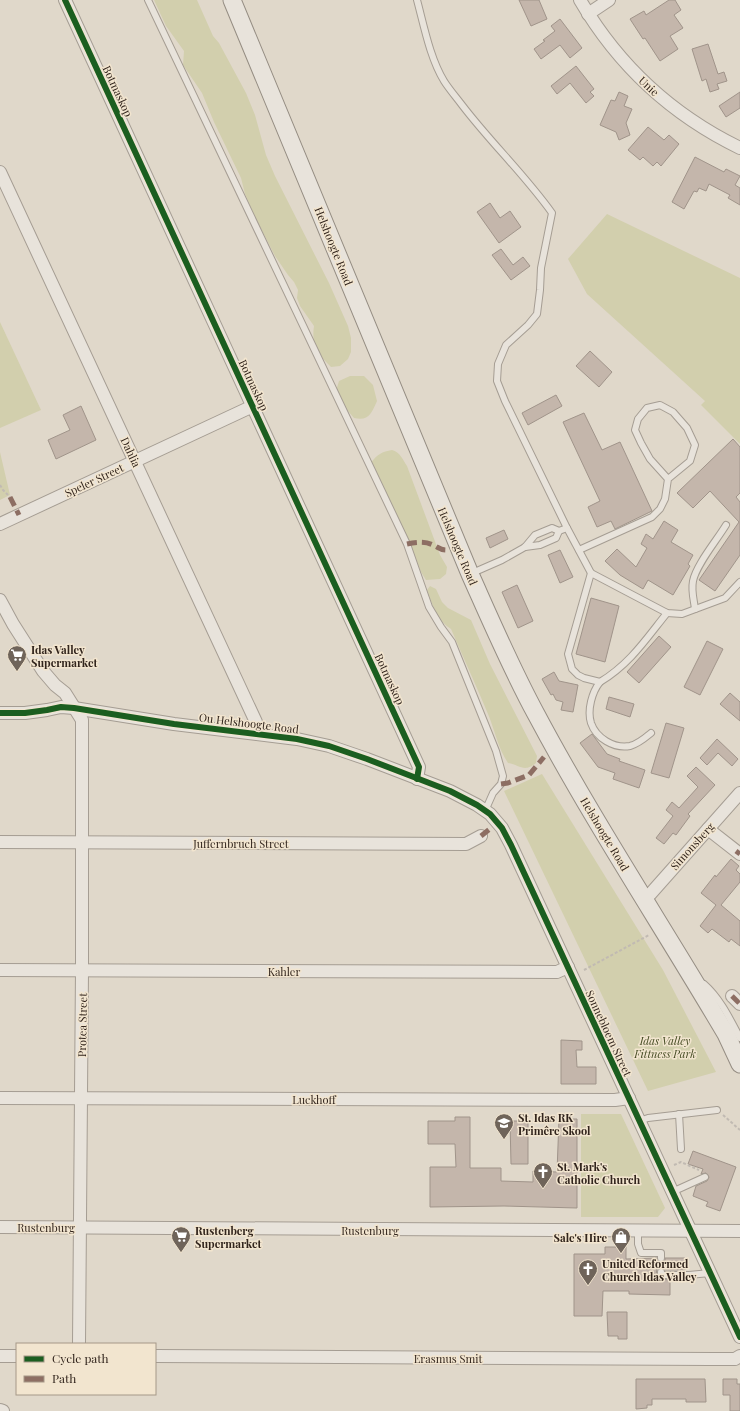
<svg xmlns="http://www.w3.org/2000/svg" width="740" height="1411" font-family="'Playfair Display',serif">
<rect width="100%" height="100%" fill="#e0d8ca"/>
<g fill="#d2cfad">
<path d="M154 0H197L213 36 219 43 246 93 255 115 266 155 275 176 329 283 348 326 351 338V352L348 359 340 366 331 367C318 354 311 345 314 326L300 306 297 298 298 290 294 282 288 275 275 256 254 215 245 194 241 178 214 122 202 93 183 65 184 51 166 26Z"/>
<polygon points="607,214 740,278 740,444 701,405 705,401 587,294 568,259"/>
<polygon points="0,322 41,410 0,428"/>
<path d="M350 376H364L373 385 377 401C371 414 369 421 354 418L341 403 336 391 339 381Z"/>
<path d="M392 450C400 452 403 460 407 466L440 555 447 567 446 574 440 579 426 580 421 572 411 547 371 463C377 454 382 452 392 450Z"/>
<polygon points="0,452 10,495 0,500"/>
<path d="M430 586 436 589 442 602 448 608 471 620 490 664 537 756 536 763C524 773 520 765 508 763 498 748 495 731 488 714 476 685 463 657 451 629 438 621 432 605 427 590Z"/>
<polygon points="542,774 663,970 716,1072 648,1091 504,791"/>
<polygon points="581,1114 621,1114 665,1208 658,1217 581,1217"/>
</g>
<g fill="#c4b6ab" stroke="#a0948a">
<polygon points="519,0 539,0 547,19 531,26"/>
<polygon points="669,0 675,0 681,10 674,15 683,28 670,36 678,49 660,61 645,38 643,39 630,19 644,11 646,15"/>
<polygon points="560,19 582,48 570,58 560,45 541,59 534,49 545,41 543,40 555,31 551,26"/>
<polygon points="708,44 718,74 724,72 727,81 717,84 719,89 710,92 706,79 702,81 692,49"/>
<polygon points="576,66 594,89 590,92 594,96 586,103 570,83 557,94 551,86"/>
<polygon points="619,92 628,96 624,106 632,109 626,123 630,135 619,140 616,132 600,125 611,100 615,101"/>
<polygon points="740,92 740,108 726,117 719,106"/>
<polygon points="648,127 664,140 669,135 679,144 661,166 657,162 653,166 643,157 640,160 628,150"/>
<polygon points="695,157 724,172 726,169 740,176 735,185 740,188 740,205 728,198 730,195 709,184 706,191 699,188 697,192 694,191 684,209 672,202"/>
<polygon points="490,203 500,218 510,211 521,227 499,243 477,212"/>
<polygon points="501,249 513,265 523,257 530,266 511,280 492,255"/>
<polygon points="590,351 612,372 599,387 576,366"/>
<polygon points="556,395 562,406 528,425 522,413"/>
<polygon points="81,406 96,440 56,459 48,440 70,430 63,415"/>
<polygon points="584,413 602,450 620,442 652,511 615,529 611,521 597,527 588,507 600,501 563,422"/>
<polygon points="733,439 740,447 740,493 736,497 740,502 740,555 715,591 699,580 739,522 710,491 693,508 677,493"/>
<polygon points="664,521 678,530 671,542 693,555 688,564 690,566 673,595 648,580 643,589 620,575 605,561 617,549 636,567 647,548 641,544 646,534 653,539"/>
<polygon points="504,530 508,539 490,548 486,538"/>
<polygon points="560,550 573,577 560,583 548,555"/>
<polygon points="517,585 533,621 518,628 502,592"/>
<polygon points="591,598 619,606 605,662 576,654"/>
<polygon points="659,636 671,647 639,683 627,672"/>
<polygon points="707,641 723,649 700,695 684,687"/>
<polygon points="554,672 559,681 578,685 573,712 561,710 563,702 556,700 553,694 551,695 542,679"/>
<polygon points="730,693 740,702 740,721 720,704"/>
<polygon points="609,697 634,704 630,717 606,709"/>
<polygon points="666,723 684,728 669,778 651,773"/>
<polygon points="592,734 607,754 620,759 619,761 645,770 639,788 613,779 615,773 598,767 580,743"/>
<polygon points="717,739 738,759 732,766 718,753 707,765 700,758"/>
<polygon points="696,767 715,785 688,814 690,816 676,835 673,833 664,844 656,838 673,816 666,810 672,802 679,808 698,787 687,776"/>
<polygon points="731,859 739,866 736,870 740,874 740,882 721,905 740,921 740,946 731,939 729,942 712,929 708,933 700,926 716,905 701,893 715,875 716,877"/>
<polygon points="561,1040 582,1041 582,1050 576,1050 577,1067 596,1067 596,1084 561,1084"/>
<polygon points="455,1117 470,1117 470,1168 501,1168 501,1181 533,1182 533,1171 557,1172 559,1119 577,1119 577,1208 504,1206 430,1207 430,1167 456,1167 455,1144 428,1144 428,1121 455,1121"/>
<polygon points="510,1121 528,1121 528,1164 511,1164"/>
<polygon points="693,1151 736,1167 720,1211 706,1206 708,1202 693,1196 696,1186 707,1181 709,1177 706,1173 701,1174 703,1169 688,1164"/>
<polygon points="605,1247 626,1247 626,1259 657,1258 658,1262 661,1262 665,1261 665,1258 685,1258 685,1270 665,1270 661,1268 657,1269 656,1275 658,1279 670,1280 670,1295 629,1294 629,1291 603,1291 602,1316 574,1316 574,1254 605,1254"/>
<polygon points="607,1312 627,1312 627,1339 618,1339 618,1336 608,1336"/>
<polygon points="636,1379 705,1379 706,1402 686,1402 686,1399 652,1399 652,1405 647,1405 647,1408 636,1409"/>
<polygon points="723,1379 737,1379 737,1384 740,1384 740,1411 730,1411 730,1395 723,1395"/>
</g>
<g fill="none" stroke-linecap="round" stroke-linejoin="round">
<g stroke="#a59d93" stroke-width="8">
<g id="lane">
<polyline points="148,0 407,544 429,607 441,627 452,642 496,751 503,776 501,784 493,793 485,811"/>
<path d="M417 0C424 26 430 58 444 81 449 89 456 97 462 105 491 143 525 175 552 213L541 268 540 290 537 314 528 325 506 345 498 364 497 381 505 401 567 528 591 573 667 613 682 614 725 598 740 582"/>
<polyline points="525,547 540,545 556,538 559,531"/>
<polyline points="579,550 652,517 660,509 665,499 668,479 690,461 695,445 687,428 673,412 660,405 647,408 638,419 635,430 641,443 650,459 668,479"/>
<path d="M591 573 568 654 572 669 578 675 584 678 600 682C630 664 646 639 667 613"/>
<polyline points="470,574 502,560 525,547 535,535 552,528 559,531 567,528"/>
<path d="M695 609C694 600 691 591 693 581 696 565 717 540 726 525"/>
<path d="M600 682C592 692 587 710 591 723 596 738 614 749 630 746 638 744 645 738 651 733"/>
<path d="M704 984C720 998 730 1019 740 1038"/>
<polyline points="679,1114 681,1149"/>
<polyline points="639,1121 648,1118 717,1110"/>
<polyline points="672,1192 705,1177"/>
<polyline points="638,1231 638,1244 641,1253 661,1253 661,1258"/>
<polyline points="661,1272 661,1275 689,1275 710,1273"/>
</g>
</g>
<g stroke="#a59d93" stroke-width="14">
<g id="street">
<polyline points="65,0 419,767 417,779"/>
<path d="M580 0C618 65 672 115 740 148"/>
<polyline points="588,14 609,0"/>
<polyline points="0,172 256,722 258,734"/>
<polyline points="0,524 253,406"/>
<polyline points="0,600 13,624 43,671 55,685 65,693 82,720 82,970 79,1344"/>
<polyline points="0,713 25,713 47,710 61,707 74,708 174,724 297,739 329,746 367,759 450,791 477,805 490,814 502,828 511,845 740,1337"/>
<polyline points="708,829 740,854"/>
<polyline points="0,842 466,844 481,836"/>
<polyline points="645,900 740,793"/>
<polyline points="0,970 557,972 568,967"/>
<polyline points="732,996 740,1004"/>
<polyline points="0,1098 615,1100 629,1098"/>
<polyline points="0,1227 740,1231"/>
<polyline points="0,1356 17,1356"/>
<polyline points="155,1356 711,1359 735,1359 740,1356"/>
<polyline points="0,1410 3,1411"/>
</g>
</g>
<g stroke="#958d83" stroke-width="19">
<path id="secondary" d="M232 0 470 574C491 621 511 668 536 714 594 823 663 927 726 1034L740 1064"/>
</g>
<g stroke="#c1bab2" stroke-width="2" stroke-dasharray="3 2" stroke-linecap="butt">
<polyline points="0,485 3,490 10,497"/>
<polyline points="584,970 649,935"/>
<polyline points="723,1115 740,1130"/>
<polyline points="674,1165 681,1162 699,1170"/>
</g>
<use href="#lane" stroke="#e8e3db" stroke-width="6"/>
<use href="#street" stroke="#e8e3db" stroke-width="12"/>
<use href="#secondary" stroke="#e8e3db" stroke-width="17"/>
<g stroke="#8d6e63" stroke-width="5" stroke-dasharray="10 5" stroke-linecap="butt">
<polyline points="10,497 19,515"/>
<path d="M407 544C416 542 425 541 433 545 438 547 440 550 446 550"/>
<polyline points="501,784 508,783 529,775 544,757"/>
<polyline points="481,836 491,828"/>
<polyline points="736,851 740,854"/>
<polyline points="732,996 740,1004"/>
</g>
<g stroke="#f2e5cf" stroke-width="8">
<g id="cycleway">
<polyline points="65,0 419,767 417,779"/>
<polyline points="0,713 25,713 47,710 61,707 74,708 174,724 297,739 329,746 367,759 450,791 477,805 490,814 502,828 511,845 740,1337"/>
</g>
</g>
<use href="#cycleway" stroke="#1b5e20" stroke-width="6"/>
</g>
<defs>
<g id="supermarket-pin" transform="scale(1)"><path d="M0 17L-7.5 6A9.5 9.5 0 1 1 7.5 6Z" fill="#6f645a" stroke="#f2e5cf"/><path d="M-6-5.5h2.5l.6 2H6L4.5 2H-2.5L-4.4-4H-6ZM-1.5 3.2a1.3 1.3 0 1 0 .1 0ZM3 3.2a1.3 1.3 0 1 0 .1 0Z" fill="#fff"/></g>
<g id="school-pin" transform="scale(1)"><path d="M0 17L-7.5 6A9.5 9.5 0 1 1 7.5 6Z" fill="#6f645a" stroke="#f2e5cf"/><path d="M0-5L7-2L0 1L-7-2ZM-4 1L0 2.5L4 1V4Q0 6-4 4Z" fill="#fff"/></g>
<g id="church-pin" transform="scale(1)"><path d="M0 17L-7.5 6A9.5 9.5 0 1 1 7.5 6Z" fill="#6f645a" stroke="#f2e5cf"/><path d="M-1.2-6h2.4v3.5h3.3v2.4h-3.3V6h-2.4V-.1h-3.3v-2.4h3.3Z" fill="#fff"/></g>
<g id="shop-pin" transform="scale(1)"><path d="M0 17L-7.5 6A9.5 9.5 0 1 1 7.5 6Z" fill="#6f645a" stroke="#f2e5cf"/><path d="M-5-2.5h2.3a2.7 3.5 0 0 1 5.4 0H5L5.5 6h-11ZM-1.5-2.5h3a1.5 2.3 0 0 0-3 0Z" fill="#fff"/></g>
</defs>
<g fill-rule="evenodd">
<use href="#supermarket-pin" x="17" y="655"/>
<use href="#school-pin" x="504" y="1123"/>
<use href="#church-pin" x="543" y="1172"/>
<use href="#supermarket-pin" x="181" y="1236"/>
<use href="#shop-pin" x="621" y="1237"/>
<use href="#church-pin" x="588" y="1269"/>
</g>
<g text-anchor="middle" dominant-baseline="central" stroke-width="3" stroke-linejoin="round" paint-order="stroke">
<g font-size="11" fill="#32251d" stroke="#f2e5cf">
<text transform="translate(649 86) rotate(43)">Unie</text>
<text transform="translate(118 91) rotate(65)">Botmaskop</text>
<text transform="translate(334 246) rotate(68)">Helshoogte Road</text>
<text transform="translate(254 385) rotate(65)">Botmaskop</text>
<text transform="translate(131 452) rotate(65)">Dahlia</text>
<text transform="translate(94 480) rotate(-25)">Speler Street</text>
<text transform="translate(458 546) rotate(67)">Helshoogte Road</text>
<text transform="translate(390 679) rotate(65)">Botmaskop</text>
<text transform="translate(249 723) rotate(7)">Ou Helshoogte Road</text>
<text transform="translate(605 834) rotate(59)">Helshoogte Road</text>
<text x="241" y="843">Juffernbruch Street</text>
<text transform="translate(692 846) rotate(-48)">Simonsberg</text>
<text x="284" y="971">Kahler</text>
<text transform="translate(82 1025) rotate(-89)">Protea Street</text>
<text transform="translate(609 1033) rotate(65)">Sonnebloem Street</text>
<text x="314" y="1099">Luckhoff</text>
<text x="46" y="1227">Rustenburg</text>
<text x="370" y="1230">Rustenburg</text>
<text x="448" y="1358">Erasmus Smit</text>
</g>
<g font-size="11" font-weight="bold" fill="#32251d" stroke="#f2e5cf" text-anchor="start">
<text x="31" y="649">Idas Valley<tspan x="31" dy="13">Supermarket</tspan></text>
<text x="518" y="1117">St. Idas RK<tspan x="518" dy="13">Primêre Skool</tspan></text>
<text x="557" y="1166">St. Mark's<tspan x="557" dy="13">Catholic Church</tspan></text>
<text x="195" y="1230">Rustenberg<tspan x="195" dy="13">Supermarket</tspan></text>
<text x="607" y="1237" text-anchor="end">Sale's Hire</text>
<text x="602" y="1263">United Reformed<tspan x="602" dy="13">Church Idas Valley</tspan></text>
</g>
<g font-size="11" font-style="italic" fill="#474d25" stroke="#f2e5cf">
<text x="665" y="1040">Idas Valley<tspan x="665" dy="13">Fittness Park</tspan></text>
</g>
</g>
<rect x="16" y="1343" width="140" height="52" fill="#f2e5cf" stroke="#a59888"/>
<rect x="24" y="1356" width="20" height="6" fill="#1b5e20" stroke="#a59888"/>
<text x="52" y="1363" font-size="12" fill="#32251d">Cycle path</text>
<rect x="24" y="1376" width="20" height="6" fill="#8d6e63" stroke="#a59888"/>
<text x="52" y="1383" font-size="12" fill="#32251d">Path</text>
</svg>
